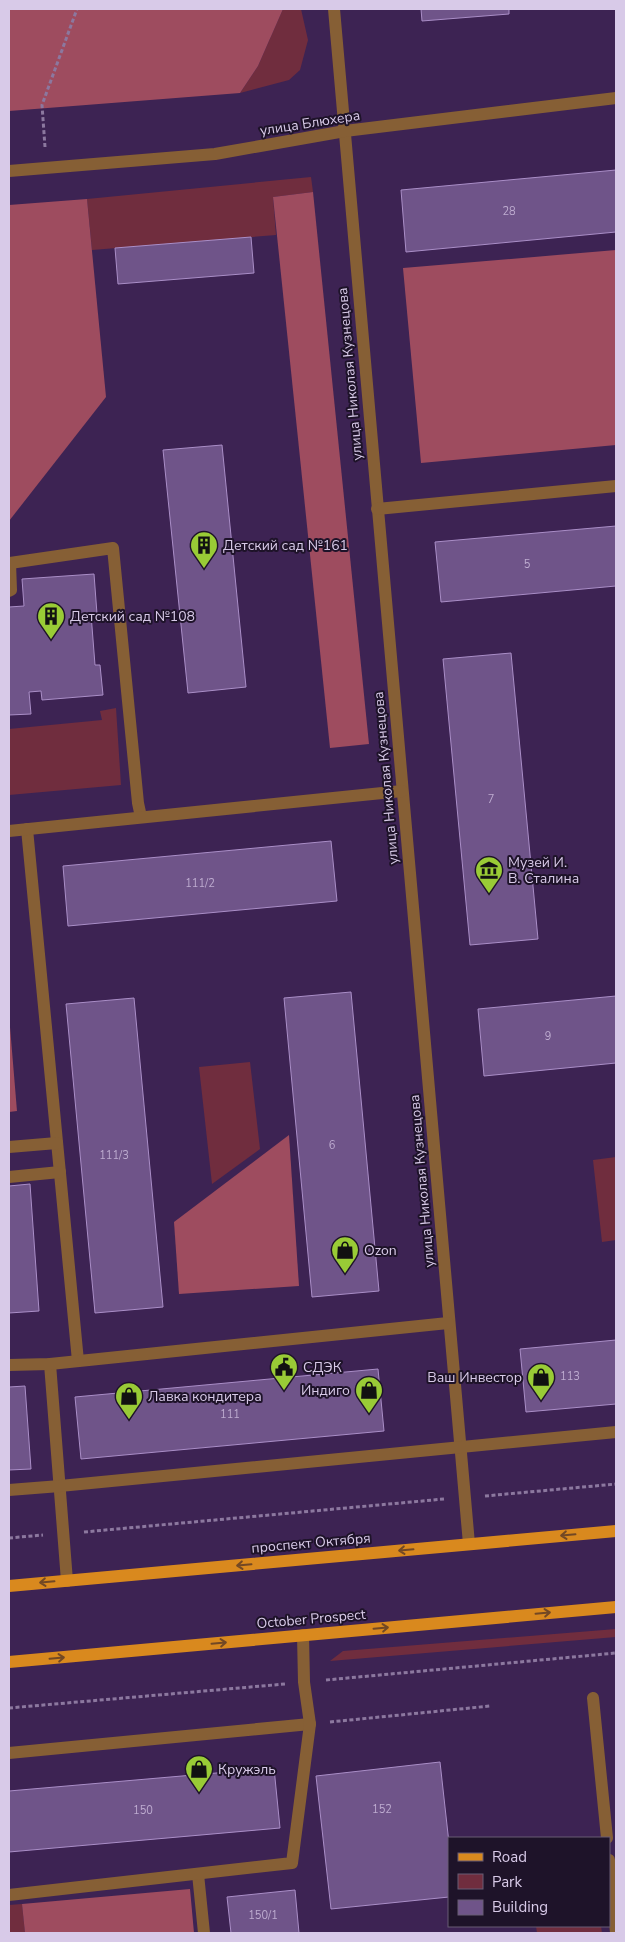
<svg xmlns="http://www.w3.org/2000/svg" width="625" height="1942" font-family="'Nunito Sans',sans-serif">
<rect width="100%" height="100%" fill="#3d2353"/>
<g fill="#702d3e">
<polygon points="283,9 301,9 308,40 300,70 289,80 240,93 258,66"/>
<polygon points="311,177 313,192 273,197 276,235 92,250 87,199"/>
<polygon points="116,708 121,785 9,795 9,729 102,720 100,711"/>
<polygon points="250,1062 260,1149 212,1184 199,1067"/>
<polygon points="616,1157 616,1240 602,1242 593,1160"/>
<polygon points="616,1629 616,1637 330,1661 343,1651"/>
<polygon points="22,1904 25,1933 9,1933 9,1905"/>
<polygon points="536,1926 601,1926 602,1933 537,1933"/>
</g>
<g fill="#9e4c5f">
<polygon points="9,9 283,9 258,66 240,93 9,111"/>
<polygon points="313,192 369,744 330,748 273,197"/>
<polygon points="87,199 106,397 9,521 9,205"/>
<polygon points="616,250 616,445 421,463 403,268"/>
<polygon points="9,1015 17,1111 9,1112"/>
<polygon points="289,1135 299,1286 179,1294 174,1222"/>
<polygon points="190,1889 194,1933 25,1933 22,1904"/>
</g>
<g fill="#6f5489" stroke="#aa8ec7">
<polygon points="421,9 509,9 509,14 422,21"/>
<polygon points="616,170 616,232 406,252 401,190"/>
<polygon points="251,237 254,273 118,284 115,248"/>
<polygon points="222,445 246,687 188,693 163,450"/>
<polygon points="616,526 616,586 441,602 435,542"/>
<polygon points="94,574 97,614 91,614 95,665 100,665 103,695 42,700 41,691 29,692 31,714 9,715 9,607 24,606 22,579"/>
<polygon points="511,653 538,939 470,945 443,659"/>
<polygon points="331,841 337,901 68,926 63,866"/>
<polygon points="351,992 379,1291 312,1297 284,998"/>
<polygon points="616,996 616,1063 484,1076 478,1009"/>
<polygon points="134,998 163,1307 95,1313 66,1004"/>
<polygon points="30,1184 39,1311 9,1313 9,1186"/>
<polygon points="616,1340 616,1404 526,1412 520,1349"/>
<polygon points="378,1369 384,1431 81,1459 75,1397"/>
<polygon points="25,1386 31,1469 9,1470 9,1387"/>
<polygon points="440,1762 449,1843 449,1897 331,1909 316,1776"/>
<polygon points="274,1768 280,1828 9,1852 9,1791"/>
<polygon points="295,1890 299,1933 231,1933 227,1897"/>
</g>
<g fill="none" stroke-linecap="round" stroke-linejoin="round">
<g stroke="#8c789f" stroke-width="3" stroke-dasharray="4 2.5" stroke-linecap="butt">
<polyline points="45,147 42,105 77,9"/>
<polyline points="485,1496 616,1484"/>
<polyline points="84,1532 444,1499"/>
<polyline points="9,1538 43,1535"/>
<polyline points="326,1680 616,1653"/>
<polyline points="9,1708 285,1684"/>
<polyline points="330,1722 490,1706"/>
</g>
<g stroke="#865f35" stroke-width="12">
<polyline points="334,9 469,1544"/>
<polyline points="9,171 215,154 345,131 616,98"/>
<polyline points="377,509 616,486"/>
<polyline points="9,591 11,590 10,563 113,548 138,803 141,817"/>
<polyline points="27,829 78,1361"/>
<polyline points="9,831 402,791"/>
<polyline points="9,1147 57,1143"/>
<polyline points="9,1177 60,1172"/>
<polyline points="50,1364 67,1581"/>
<polyline points="9,1365 50,1364 448,1323"/>
<polyline points="9,1490 60,1486 616,1432"/>
<polyline points="593,1698 607,1838"/>
<polyline points="9,1753 310,1724"/>
<polyline points="609,1860 616,1933"/>
<polyline points="198,1874 204,1933"/>
<polyline points="9,1895 292,1863 310,1724 304,1682 303,1635"/>
</g>
<g stroke="#d9891e" stroke-width="12">
<polyline points="9,1586 616,1531"/>
<polyline points="9,1662 616,1607"/>
</g>
</g>
<defs><path id="oneway-shaft" d="M-6 0H5M1.5-3L5.5 0L1.5 3" fill="none" stroke-width="1.6" stroke-linecap="round" stroke-linejoin="round" transform="scale(1.25)"/></defs>
<g stroke="#724824">
<use href="#oneway-shaft" transform="translate(568 1535) rotate(175)"/>
<use href="#oneway-shaft" transform="translate(406 1550) rotate(175)"/>
<use href="#oneway-shaft" transform="translate(244 1565) rotate(175)"/>
<use href="#oneway-shaft" transform="translate(47 1582) rotate(175)"/>
<use href="#oneway-shaft" transform="translate(543 1613) rotate(-5)"/>
<use href="#oneway-shaft" transform="translate(381 1628) rotate(-5)"/>
<use href="#oneway-shaft" transform="translate(219 1643) rotate(-5)"/>
<use href="#oneway-shaft" transform="translate(57 1658) rotate(-5)"/>
</g>
<defs>
<g id="building-pin" transform="scale(1.4375)"><path d="M0 17L-7.5 6A9.5 9.5 0 1 1 7.5 6Z" fill="#99cb36" stroke="#1e1329"/><path d="M-4-6H4V6H1V3H-1V6H-4ZM-2.5-4.3h1.7v1.8h-1.7ZM.8-4.3h1.7v1.8H.8ZM-2.5-1h1.7V.8h-1.7ZM.8-1h1.7V.8H.8Z" fill="#111"/></g>
<g id="museum-pin" transform="scale(1.4375)"><path d="M0 17L-7.5 6A9.5 9.5 0 1 1 7.5 6Z" fill="#99cb36" stroke="#1e1329"/><path d="M0-6L6-3V-2H-6V-3ZM-5-1h2V3h-2ZM-1-1h2V3h-2ZM3-1h2V3H3ZM-6 4H6V6H-6Z" fill="#111"/></g>
<g id="shop-pin" transform="scale(1.4375)"><path d="M0 17L-7.5 6A9.5 9.5 0 1 1 7.5 6Z" fill="#99cb36" stroke="#1e1329"/><path d="M-5-2.5h2.3a2.7 3.5 0 0 1 5.4 0H5L5.5 6h-11ZM-1.5-2.5h3a1.5 2.3 0 0 0-3 0Z" fill="#111"/></g>
<g id="civic-pin" transform="scale(1.4375)"><path d="M0 17L-7.5 6A9.5 9.5 0 1 1 7.5 6Z" fill="#99cb36" stroke="#1e1329"/><path d="M-.6-6.5H3V-4.5H.6V-3L4-1V1h2V6H-6V1h2V-1L-.6-3ZM-1.2 2.5V6h2.4V2.5Z" fill="#111"/></g>
</defs>
<g fill-rule="evenodd">
<use href="#building-pin" x="204" y="545"/>
<use href="#building-pin" x="51" y="616"/>
<use href="#museum-pin" x="489" y="870"/>
<use href="#shop-pin" x="345" y="1250"/>
<use href="#civic-pin" x="284" y="1367"/>
<use href="#shop-pin" x="541" y="1377"/>
<use href="#shop-pin" x="369" y="1390"/>
<use href="#shop-pin" x="129" y="1396"/>
<use href="#shop-pin" x="199" y="1769"/>
</g>
<g text-anchor="middle" dominant-baseline="central" stroke-width="4" stroke-linejoin="round" paint-order="stroke">
<g font-size="11" fill="#beacd0">
<text x="509" y="211">28</text>
<text x="527" y="564">5</text>
<text x="491" y="799">7</text>
<text x="200" y="883">111/2</text>
<text x="548" y="1036">9</text>
<text x="332" y="1145">6</text>
<text x="114" y="1155">111/3</text>
<text x="570" y="1376">113</text>
<text x="230" y="1414">111</text>
<text x="382" y="1809">152</text>
<text x="143" y="1810">150</text>
<text x="263" y="1915">150/1</text>
</g>
<g font-size="14" fill="#d8cae8" stroke="#1e1329">
<text transform="translate(310 123) rotate(-9)">улица Блюхера</text>
<text transform="translate(350 374) rotate(-95)">улица Николая Кузнецова</text>
<text transform="translate(386 778) rotate(-95)">улица Николая Кузнецова</text>
<text transform="translate(422 1181) rotate(-95)">улица Николая Кузнецова</text>
<text transform="translate(311 1543) rotate(-5)">проспект Октября</text>
<text transform="translate(311 1619) rotate(-5)">October Prospect</text>
</g>
<g font-size="14" fill="#d8cae8" stroke="#1e1329" text-anchor="start">
<text x="223" y="545">Детский сад №161</text>
<text x="70" y="616">Детский сад №108</text>
<text x="508" y="862">Музей И.<tspan x="508" dy="16">В. Сталина</tspan></text>
<text x="364" y="1250">Ozon</text>
<text x="303" y="1367">СДЭК</text>
<text x="522" y="1377" text-anchor="end">Ваш Инвестор</text>
<text x="350" y="1390" text-anchor="end">Индиго</text>
<text x="148" y="1396">Лавка кондитера</text>
<text x="218" y="1769">Кружэль</text>
</g>
</g>
<rect width="625" height="1942" fill="none" stroke="#d8cae8" stroke-width="20"/>
<rect x="448" y="1837" width="162" height="90" fill="#1e1329" stroke="#685c75"/>
<rect x="458" y="1853" width="25" height="8" fill="#d9891e" stroke="#685c75"/>
<text x="492" y="1862" font-size="15" fill="#d8cae8">Road</text>
<rect x="458" y="1874" width="25" height="15" fill="#702d3e" stroke="#685c75"/>
<text x="492" y="1887" font-size="15" fill="#d8cae8">Park</text>
<rect x="458" y="1900" width="25" height="15" fill="#6f5489" stroke="#685c75"/>
<text x="492" y="1912" font-size="15" fill="#d8cae8">Building</text>
</svg>
